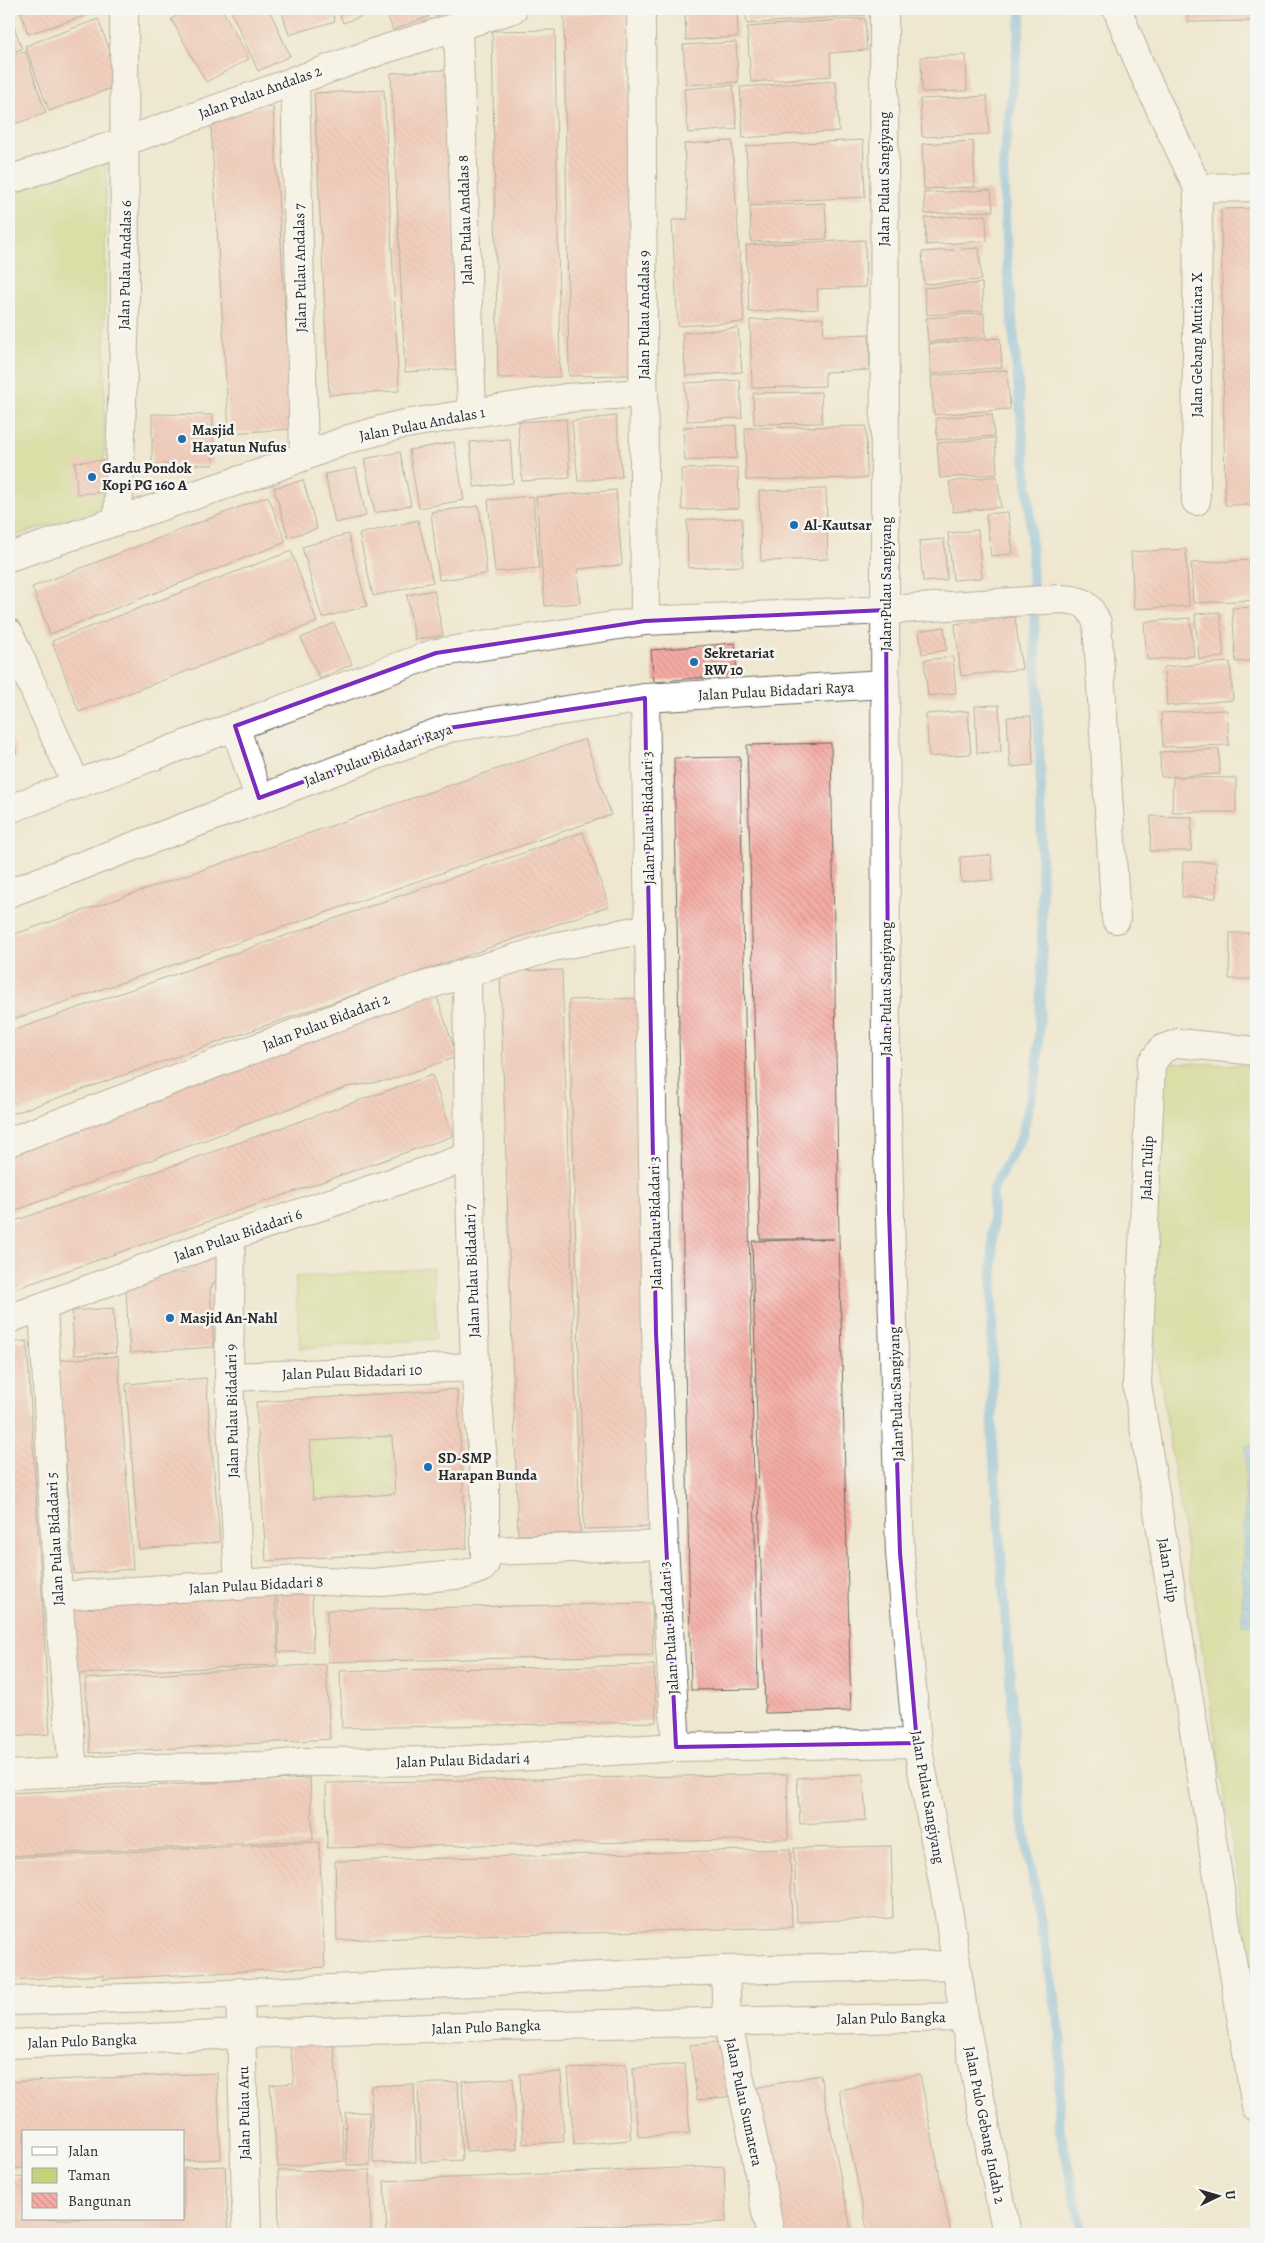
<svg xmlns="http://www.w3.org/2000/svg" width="1265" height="2243" font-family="Alegreya,serif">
<defs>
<pattern id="water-waves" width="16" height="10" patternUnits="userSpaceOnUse" patternTransform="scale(1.25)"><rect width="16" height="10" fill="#70b8e7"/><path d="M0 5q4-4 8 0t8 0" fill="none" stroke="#5c96bb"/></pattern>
<pattern id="building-back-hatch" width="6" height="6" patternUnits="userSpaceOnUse" patternTransform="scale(1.25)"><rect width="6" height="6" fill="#f4aca4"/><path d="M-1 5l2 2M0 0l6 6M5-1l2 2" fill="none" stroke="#d1948d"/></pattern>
</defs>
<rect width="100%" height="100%" fill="#f6f6f2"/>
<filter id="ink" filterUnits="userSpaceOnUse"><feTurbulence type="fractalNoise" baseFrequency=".02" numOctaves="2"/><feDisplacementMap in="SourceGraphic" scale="10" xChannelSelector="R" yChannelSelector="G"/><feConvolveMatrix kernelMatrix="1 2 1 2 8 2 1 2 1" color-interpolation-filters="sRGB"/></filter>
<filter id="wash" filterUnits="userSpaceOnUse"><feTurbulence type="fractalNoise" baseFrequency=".0096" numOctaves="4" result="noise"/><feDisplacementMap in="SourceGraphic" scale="20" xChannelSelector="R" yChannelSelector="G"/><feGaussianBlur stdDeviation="1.12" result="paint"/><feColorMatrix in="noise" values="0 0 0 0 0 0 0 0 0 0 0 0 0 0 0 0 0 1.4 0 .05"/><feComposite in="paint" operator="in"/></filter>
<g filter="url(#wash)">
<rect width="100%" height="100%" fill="#efe7d0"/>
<g fill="#c1d477" stroke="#768051">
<polygon points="106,160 104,507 9,538 9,193"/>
<polygon points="1147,1061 1256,1066 1256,1999 1148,1300"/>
<polygon points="433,1268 437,1339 300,1348 295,1277"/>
<polygon points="392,1436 395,1494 313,1499 310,1441"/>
</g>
<polygon fill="url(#water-waves)" stroke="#4e7289" points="1246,1446 1256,1446 1256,1624 1242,1624"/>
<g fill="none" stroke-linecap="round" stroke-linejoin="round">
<polyline stroke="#70b8e7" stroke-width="10" points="1022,9 1003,166 1007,262 1030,514 1041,788 1042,970 1037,1071 1022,1136 993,1189 992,1433 1019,1801 1061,2036 1058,2121 1083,2234"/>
</g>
<g id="blocks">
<g fill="url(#building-back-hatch)" fill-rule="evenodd">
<polygon points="20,9 107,9 28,34"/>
<polygon points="190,9 222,9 249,59 206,82 171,19"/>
<polygon points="230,9 269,9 290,56 258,71"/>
<polygon points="281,9 331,9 335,21 289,35"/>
<polygon points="338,9 382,9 343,23"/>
<polygon points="385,9 427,9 430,16 393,30"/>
<polygon points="432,9 453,9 436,16"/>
<polygon points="685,9 737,9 738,37 686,40"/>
<polygon points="745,9 865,9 865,15 747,24"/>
<polygon points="1187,9 1256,9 1256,21 1188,22"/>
<polygon points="9,12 22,49 9,54"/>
<polygon points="564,14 628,14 633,375 569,376"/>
<polygon points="865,18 867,50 830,53 831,76 751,82 747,27"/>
<polygon points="98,19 122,84 49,111 25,46"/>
<polygon points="555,30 560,377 498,378 492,31"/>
<polygon points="736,42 738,82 686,85 683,45"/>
<polygon points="25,52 46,113 9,126 9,57"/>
<polygon points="966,55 967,91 922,92 921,57"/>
<polygon points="446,70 459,369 405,372 391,73"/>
<polygon points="836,81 839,131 743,138 740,87"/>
<polygon points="733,85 737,129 688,133 684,89"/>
<polygon points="384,90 399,391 329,395 314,93"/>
<polygon points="987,96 989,134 922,137 920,99"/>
<polygon points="273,107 292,429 229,433 210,110"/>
<polygon points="863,140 865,197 749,203 746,146"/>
<polygon points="732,141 744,322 678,326 672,220 688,219 684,144"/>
<polygon points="973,141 975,187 924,189 922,144"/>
<polygon points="991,190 993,211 925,214 924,193"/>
<polygon points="825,203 827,239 751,242 750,206"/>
<polygon points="1256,208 1256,505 1225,505 1221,209"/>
<polygon points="986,215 987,241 926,245 925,218"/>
<polygon points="865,240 866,287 817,289 818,309 749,312 746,245"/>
<polygon points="979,248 981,280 924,284 922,252"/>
<polygon points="982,283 983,311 927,315 924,288"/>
<polygon points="984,313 986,337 928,342 926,318"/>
<polygon points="823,318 824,336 869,334 870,370 825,372 825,386 752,388 750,320"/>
<polygon points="738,328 742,372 686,376 682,333"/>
<polygon points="1000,338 1002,367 931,374 929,344"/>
<polygon points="1007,370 1010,409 934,415 931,376"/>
<polygon points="740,380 742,418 687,421 685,383"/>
<polygon points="821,392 822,423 754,424 753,393"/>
<polygon points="152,414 213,415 213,465 152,464"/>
<polygon points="992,414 994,436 937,440 936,418"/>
<polygon points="616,416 622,477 578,481 572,421"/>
<polygon points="566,419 570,478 522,481 518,422"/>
<polygon points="736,425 737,458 685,461 683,427"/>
<polygon points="866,426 867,478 746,480 745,428"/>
<polygon points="995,438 997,474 940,478 937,443"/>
<polygon points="510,439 513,483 474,487 470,442"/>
<polygon points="454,442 464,500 419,508 409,450"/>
<polygon points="400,452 411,505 375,513 364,459"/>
<polygon points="107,460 109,492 77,494 75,462"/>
<polygon points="356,468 366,516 335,523 325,474"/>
<polygon points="738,468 739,508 682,510 681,469"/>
<polygon points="997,476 1001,507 953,512 949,482"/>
<polygon points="303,480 317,529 288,537 274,488"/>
<polygon points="826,489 828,559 761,561 759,491"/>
<polygon points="616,490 622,565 577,569 580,603 545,606 536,497"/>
<polygon points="268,496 286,542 50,634 32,587"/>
<polygon points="533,496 539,568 495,572 488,500"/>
<polygon points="479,506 487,574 439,580 431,512"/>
<polygon points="1008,512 1013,554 991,556 986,514"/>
<polygon points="742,518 743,566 688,568 687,520"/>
<polygon points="418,520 433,582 373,596 359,534"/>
<polygon points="978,530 982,578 953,580 948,533"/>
<polygon points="348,534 367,606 322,618 302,547"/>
<polygon points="944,539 947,580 923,582 919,541"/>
<polygon points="1186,549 1189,606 1134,609 1131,552"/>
<polygon points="291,551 317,622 79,712 52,641"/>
<polygon points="1256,560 1256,600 1193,603 1191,563"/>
<polygon points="434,590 443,635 415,640 407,595"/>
<polygon points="1256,607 1256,661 1236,662 1232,608"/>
<polygon points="1220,612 1224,657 1199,659 1195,614"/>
<polygon points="1015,617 1022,669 961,676 955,624"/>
<polygon points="1190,618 1194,656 1147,660 1144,622"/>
<polygon points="334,623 352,664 320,679 301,638"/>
<polygon points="944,627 947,650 922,654 919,631"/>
<polygon points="735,643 737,674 654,682 651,650"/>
<polygon points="953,657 956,693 928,696 924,660"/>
<polygon points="1230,662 1233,700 1167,706 1164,667"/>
<polygon points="999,705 1001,752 977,753 975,706"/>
<polygon points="1227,710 1229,745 1163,747 1161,713"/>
<polygon points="968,711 971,754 929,757 926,714"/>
<polygon points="1031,716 1033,765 1010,767 1007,717"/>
<polygon points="9,731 17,753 9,756"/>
<polygon points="585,739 611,815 9,1021 9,936"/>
<polygon points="831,743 839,1238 851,1711 765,1713 752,1241 834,1239 760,1239 747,745"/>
<polygon points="1219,749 1220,774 1161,777 1160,752"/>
<polygon points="740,757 758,1689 691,1690 674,758"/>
<polygon points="1173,777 1236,778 1236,812 1172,812"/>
<polygon points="1151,816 1192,817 1191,851 1150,851"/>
<polygon points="583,832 609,906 9,1115 9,1032"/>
<polygon points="991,855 993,880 961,882 960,857"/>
<polygon points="1183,862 1217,862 1216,898 1182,897"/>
<polygon points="1230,933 1256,933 1256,979 1229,979"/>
<polygon points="562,970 580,1533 518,1535 500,971"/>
<polygon points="436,994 457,1057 390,1080 347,1087 9,1213 9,1142"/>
<polygon points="642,998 656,1527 584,1529 569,1000"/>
<polygon points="432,1075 453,1136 9,1291 9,1223"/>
<polygon points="198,1253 223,1256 223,1270 210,1289 214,1347 130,1353 125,1278 178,1268 179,1273 185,1273"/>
<polygon points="113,1308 116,1353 74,1355 72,1311"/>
<polygon points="27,1341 50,1734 9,1737 9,1342"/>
<polygon points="118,1356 133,1569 74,1574 59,1360"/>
<polygon points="206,1378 220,1542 139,1549 126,1384"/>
<path d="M457 1389 467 1548 266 1561 256 1402ZM392 1436 395 1494 313 1499 310 1441Z"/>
<polygon points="275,1588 278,1665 73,1674 69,1598"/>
<polygon points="312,1590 313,1652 279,1652 278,1591"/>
<polygon points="652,1603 653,1655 328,1662 327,1610"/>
<polygon points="326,1664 330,1739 90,1753 85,1679"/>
<polygon points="654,1665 656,1722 342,1728 340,1671"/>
<polygon points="787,1774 788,1839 327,1848 326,1783"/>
<polygon points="863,1774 866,1820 800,1824 797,1778"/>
<polygon points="310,1778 313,1840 9,1856 9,1793"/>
<polygon points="319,1842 325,1967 103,1979 103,1975 9,1980 9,1858"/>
<polygon points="891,1846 893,1918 797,1922 794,1848"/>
<polygon points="790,1849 792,1927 337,1940 335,1861"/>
<polygon points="333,2039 345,2161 278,2167 270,2085 294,2083 290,2043"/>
<polygon points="728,2041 735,2096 697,2100 690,2045"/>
<polygon points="626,2064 631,2140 574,2145 568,2069"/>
<polygon points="685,2064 690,2133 638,2137 633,2068"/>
<polygon points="561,2072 564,2142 523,2144 520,2074"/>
<polygon points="217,2073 221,2159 184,2161 184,2132 24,2132 24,2168 9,2168 9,2082"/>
<polygon points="920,2074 951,2234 868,2234 839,2090"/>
<polygon points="820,2075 852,2234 779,2234 750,2089"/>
<polygon points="513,2078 517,2149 466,2151 462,2081"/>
<polygon points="458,2082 462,2160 421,2162 418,2084"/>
<polygon points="414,2084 416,2162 373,2163 371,2086"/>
<polygon points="369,2112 370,2165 347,2165 345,2113"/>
<polygon points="225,2166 229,2234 9,2234 9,2178 24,2177 24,2219 184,2219 184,2168"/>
<polygon points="724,2166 726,2222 387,2234 384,2181"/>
<polygon points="370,2170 371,2234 279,2234 278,2171"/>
</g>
</g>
</g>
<g filter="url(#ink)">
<use href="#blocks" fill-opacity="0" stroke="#706d65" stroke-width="1"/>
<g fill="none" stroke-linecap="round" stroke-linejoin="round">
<g stroke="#706d65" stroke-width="30">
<g id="minor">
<polyline points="641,9 645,621"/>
<polyline points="884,9 886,1084 900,1553 917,1743 949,1915 964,2017 1007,2234"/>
<polyline points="1117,9 1142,70 1198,188 1196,501"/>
<polyline points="458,27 472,412"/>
<polyline points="295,80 304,455"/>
<polyline points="9,180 126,141 379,51 513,9"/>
<polyline points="1198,188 1256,187"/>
<polyline points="118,521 125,312 124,9"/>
<polyline points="9,557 261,473 349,439 399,425 566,398 644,393"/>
<polyline points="9,633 76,784"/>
<polyline points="645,698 656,1333 664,1545 676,1747"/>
<polyline points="235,726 259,798"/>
<path d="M9 809 436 653 645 621 886 610 1060 599C1082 600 1088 602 1097 623L1116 919"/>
<polyline points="9,893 449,728 645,698 885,684"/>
<polyline points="1256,1051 1178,1043 1162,1049 1151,1064 1137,1384 1256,2107"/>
<polyline points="9,1142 401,993 553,947 650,928"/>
<polyline points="231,1236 229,1377 239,1586"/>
<polyline points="43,1307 58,1596 73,1771"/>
<polyline points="9,1319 231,1236 469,1157"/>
<polyline points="229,1377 475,1367"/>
<polyline points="486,1551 664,1545"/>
<polyline points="58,1596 299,1580 371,1583 466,1574 482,1568 485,1564 485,1485 475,1367 469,1157 467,972"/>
<polyline points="9,1775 155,1768 266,1766 304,1762 454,1761 676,1747 917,1743"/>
<polyline points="725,1970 727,2020 752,2134 770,2234"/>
<polyline points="240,1992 247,2234"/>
<polyline points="9,2001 165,1997 725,1970 956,1965"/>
<polyline points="9,2044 242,2034 496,2026 964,2017"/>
</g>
</g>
<use href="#minor" stroke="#fff" stroke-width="28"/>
</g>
</g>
<path d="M0 0H1265V2243H0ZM886 610 889 1211 900 1553 917 1743 676 1747 656 1333 645 698 449 728 259 798 235 726 436 653 645 621Z" fill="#efe7d0" fill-opacity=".55" fill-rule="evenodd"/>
<path fill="none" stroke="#7b2cbf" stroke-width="4" stroke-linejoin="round" d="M886 610 889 1211 900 1553 917 1743 676 1747 656 1333 645 698 449 728 259 798 235 726 436 653 645 621Z"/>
<g fill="#1f6fb2" stroke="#f6f6f2" stroke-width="2">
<circle cx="182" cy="439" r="5"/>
<circle cx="92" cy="477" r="5"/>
<circle cx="794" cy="525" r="5"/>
<circle cx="694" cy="662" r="5"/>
<circle cx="170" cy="1318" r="5"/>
<circle cx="428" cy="1467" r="5"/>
</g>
<g text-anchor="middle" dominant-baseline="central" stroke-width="5" stroke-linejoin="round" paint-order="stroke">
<g font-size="15" fill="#2b2b2b" stroke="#f6f6f2">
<text transform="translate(260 92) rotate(-20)">Jalan Pulau Andalas 2</text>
<text transform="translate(884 179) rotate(-90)">Jalan Pulau Sangiyang</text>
<text transform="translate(465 220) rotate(-92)">Jalan Pulau Andalas 8</text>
<text transform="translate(125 265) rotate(-89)">Jalan Pulau Andalas 6</text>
<text transform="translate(300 268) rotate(-91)">Jalan Pulau Andalas 7</text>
<text transform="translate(644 315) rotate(-90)">Jalan Pulau Andalas 9</text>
<text transform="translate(1197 345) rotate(-90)">Jalan Gebang Mutiara X</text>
<text transform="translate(422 424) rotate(-11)">Jalan Pulau Andalas 1</text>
<text transform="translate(886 584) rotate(-90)">Jalan Pulau Sangiyang</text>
<text transform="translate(776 691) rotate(-3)">Jalan Pulau Bidadari Raya</text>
<text transform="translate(378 755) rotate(-20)">Jalan Pulau Bidadari Raya</text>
<text transform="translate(648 818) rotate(-91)">Jalan Pulau Bidadari 3</text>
<text transform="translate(886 989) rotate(-90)">Jalan Pulau Sangiyang</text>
<text transform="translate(326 1022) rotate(-21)">Jalan Pulau Bidadari 2</text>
<text transform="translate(1147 1168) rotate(-88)">Jalan Tulip</text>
<text transform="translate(655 1223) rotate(-91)">Jalan Pulau Bidadari 3</text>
<text transform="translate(238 1235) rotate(-19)">Jalan Pulau Bidadari 6</text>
<text transform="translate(472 1271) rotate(-92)">Jalan Pulau Bidadari 7</text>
<text transform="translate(352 1372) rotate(-2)">Jalan Pulau Bidadari 10</text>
<text transform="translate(896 1394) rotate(-92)">Jalan Pulau Sangiyang</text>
<text transform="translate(232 1411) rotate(-91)">Jalan Pulau Bidadari 9</text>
<text transform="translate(55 1539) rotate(-93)">Jalan Pulau Bidadari 5</text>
<text transform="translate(1168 1570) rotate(81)">Jalan Tulip</text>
<text transform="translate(256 1585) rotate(-3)">Jalan Pulau Bidadari 8</text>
<text transform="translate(669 1628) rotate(-94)">Jalan Pulau Bidadari 3</text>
<text transform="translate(463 1760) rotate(-2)">Jalan Pulau Bidadari 4</text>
<text transform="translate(928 1797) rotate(80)">Jalan Pulau Sangiyang</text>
<text transform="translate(891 2018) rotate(-1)">Jalan Pulo Bangka</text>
<text transform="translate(486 2027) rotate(-2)">Jalan Pulo Bangka</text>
<text transform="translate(82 2041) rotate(-2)">Jalan Pulo Bangka</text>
<text transform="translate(744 2102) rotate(78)">Jalan Pulau Sumatera</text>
<text transform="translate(244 2113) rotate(-91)">Jalan Pulau Aru</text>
<text transform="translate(985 2125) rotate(79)">Jalan Pulo Gebang Indah 2</text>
</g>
<g font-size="15" font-weight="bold" fill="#2b2b2b" stroke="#f6f6f2" text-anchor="start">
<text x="192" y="430">Masjid<tspan x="192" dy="17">Hayatun Nufus</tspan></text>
<text x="102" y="468">Gardu Pondok<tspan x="102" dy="17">Kopi PG 160 A</tspan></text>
<text x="804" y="525">Al-Kautsar</text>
<text x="704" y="653">Sekretariat<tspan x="704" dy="17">RW 10</tspan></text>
<text x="180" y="1318">Masjid An-Nahl</text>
<text x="438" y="1458">SD-SMP<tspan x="438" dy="17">Harapan Bunda</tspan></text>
</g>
</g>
<rect width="1265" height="2243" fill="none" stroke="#f6f6f2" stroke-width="30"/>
<rect x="22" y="2130" width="162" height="90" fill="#f6f6f2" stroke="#a5a5a2"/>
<rect x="32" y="2147" width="25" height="8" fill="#ffffff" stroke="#a5a5a2"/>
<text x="68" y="2156" font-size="15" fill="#2b2b2b">Jalan</text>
<rect x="32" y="2168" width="25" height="15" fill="#c1d477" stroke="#a5a5a2"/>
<text x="68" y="2180" font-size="15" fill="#2b2b2b">Taman</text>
<rect x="32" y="2193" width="25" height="15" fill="url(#building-back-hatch)" stroke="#a5a5a2"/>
<text x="68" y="2206" font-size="15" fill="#2b2b2b">Bangunan</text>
<g transform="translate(1218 2196) rotate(85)" stroke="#f6f6f2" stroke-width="4" paint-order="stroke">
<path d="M0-4L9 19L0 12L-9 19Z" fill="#2b2b2b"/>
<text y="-8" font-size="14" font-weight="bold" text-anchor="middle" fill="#2b2b2b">U</text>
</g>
</svg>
